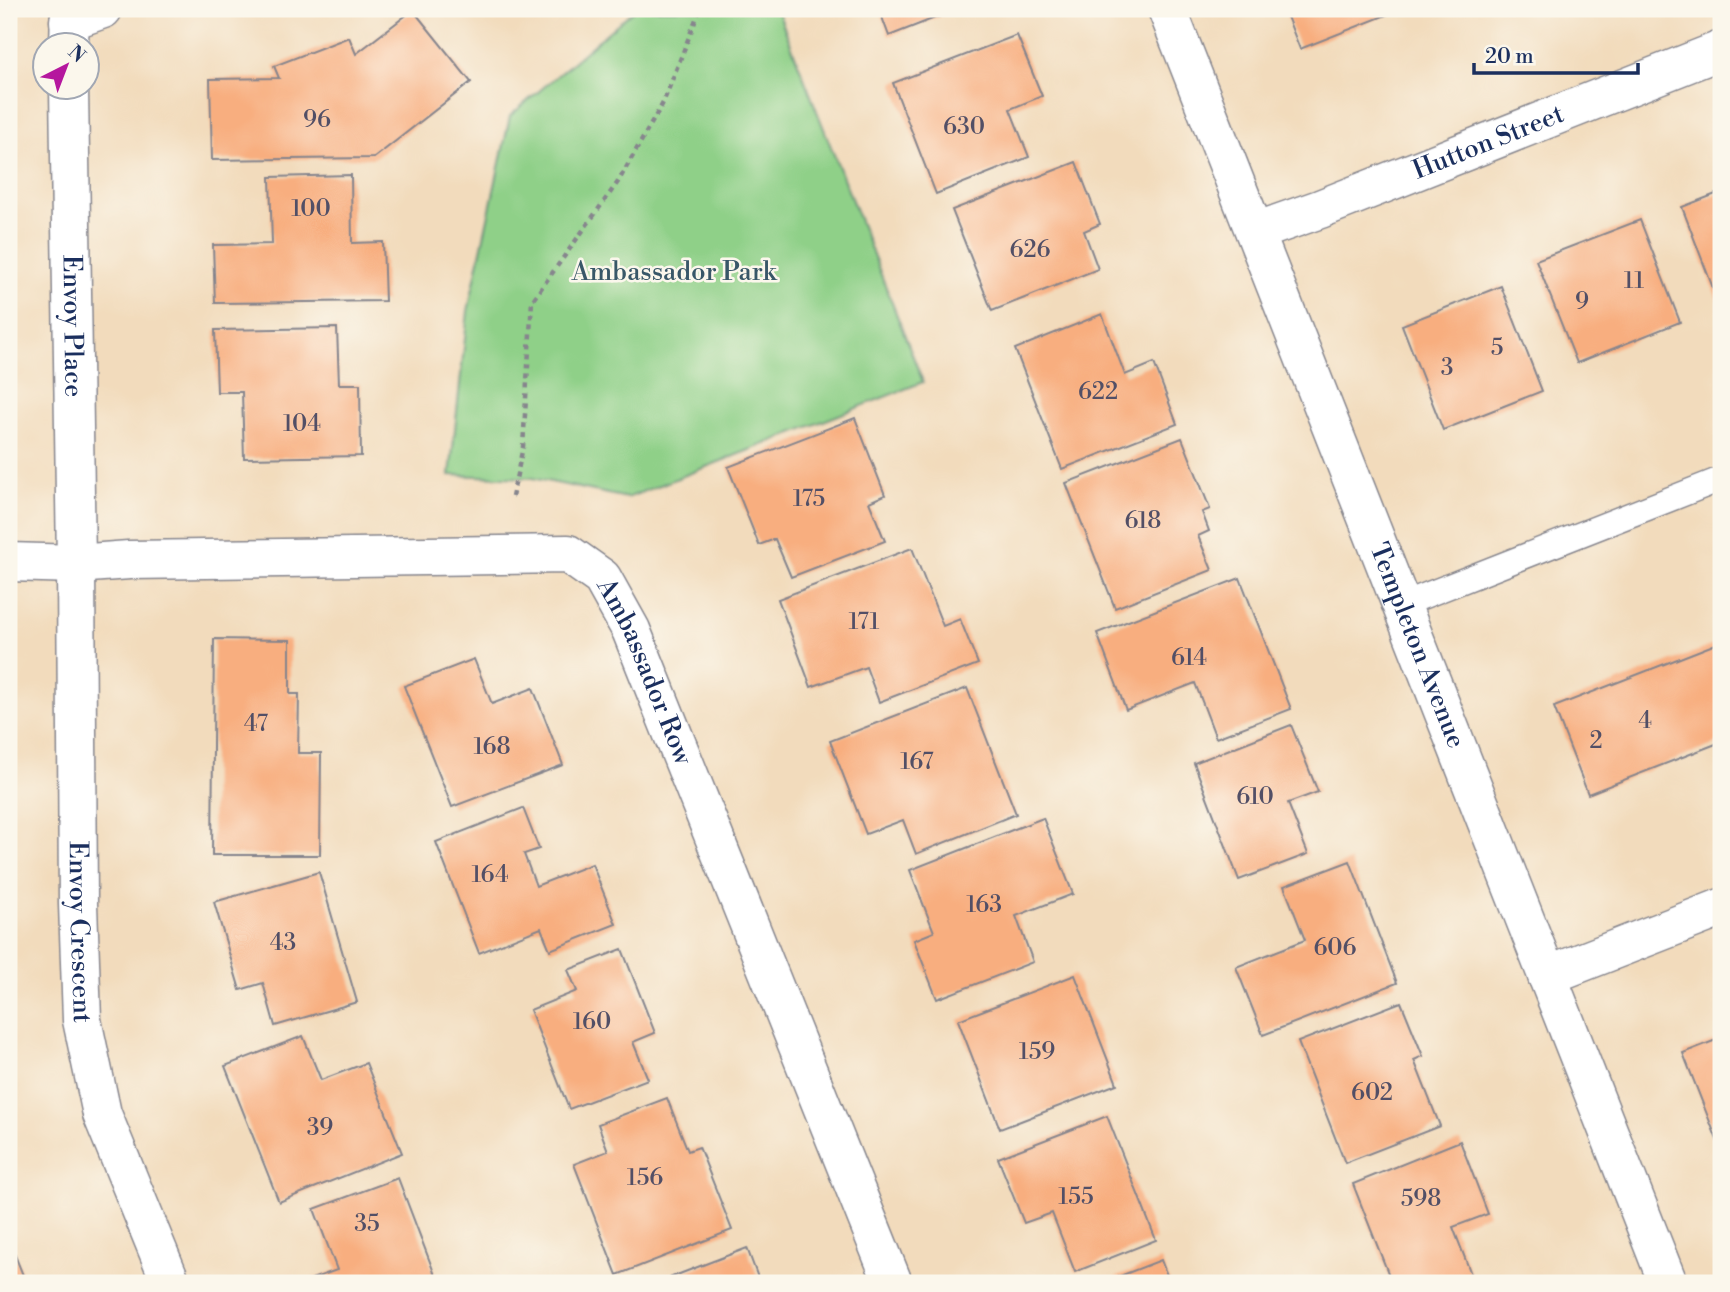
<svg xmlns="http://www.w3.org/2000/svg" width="1730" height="1292" font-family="'Libre Bodoni',serif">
<rect width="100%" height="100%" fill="#fbf7ec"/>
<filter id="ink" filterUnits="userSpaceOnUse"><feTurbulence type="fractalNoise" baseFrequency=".0143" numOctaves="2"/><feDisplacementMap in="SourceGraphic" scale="14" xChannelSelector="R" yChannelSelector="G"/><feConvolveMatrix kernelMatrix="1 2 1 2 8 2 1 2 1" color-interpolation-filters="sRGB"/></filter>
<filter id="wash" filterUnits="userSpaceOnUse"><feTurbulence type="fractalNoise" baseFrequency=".00686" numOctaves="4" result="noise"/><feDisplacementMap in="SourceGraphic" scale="28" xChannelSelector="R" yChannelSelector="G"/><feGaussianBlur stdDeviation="1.57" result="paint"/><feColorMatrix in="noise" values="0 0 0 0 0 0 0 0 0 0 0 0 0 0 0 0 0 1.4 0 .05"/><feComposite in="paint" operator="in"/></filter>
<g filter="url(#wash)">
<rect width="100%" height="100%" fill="#f2dbbc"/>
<polygon fill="#8fd088" stroke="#558073" stroke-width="2" points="635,9 777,9 923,382 627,498 532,478 450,475 468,311 510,116"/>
<g id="blocks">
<g fill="#f8ae7f">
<polygon points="879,9 958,9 889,36"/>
<polygon points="1284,9 1393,9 1394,12 1300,49"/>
<polygon points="413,10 471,82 374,158 212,160 210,79 279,78 274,66 349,37 356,54"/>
<polygon points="1017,35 1042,96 1010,109 1029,157 936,194 893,83"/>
<polygon points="1076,162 1100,224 1084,231 1098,269 992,311 952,210"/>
<polygon points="351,175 352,243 383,242 385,301 215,303 213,245 272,244 270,177"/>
<polygon points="1721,192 1721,309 1682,207"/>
<polygon points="1640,220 1680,322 1577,363 1536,260"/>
<polygon points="1501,286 1542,391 1443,430 1402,325"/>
<polygon points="1102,314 1125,375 1154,363 1177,424 1062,469 1015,349"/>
<polygon points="337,328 339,384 360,384 361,456 244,458 242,392 217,392 215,330"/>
<polygon points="855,418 885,495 869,502 885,541 791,577 775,539 759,545 728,467"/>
<polygon points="1182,438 1210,509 1202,512 1209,531 1198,536 1212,570 1115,608 1066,483"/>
<polygon points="912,548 943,626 960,619 978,664 879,702 866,667 811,687 778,599"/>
<polygon points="1240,578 1291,709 1216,738 1195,683 1126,710 1097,633"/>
<polygon points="214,639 290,640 290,694 299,694 298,753 321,753 320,855 212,855"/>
<polygon points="1721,642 1721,742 1588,794 1554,707"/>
<polygon points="474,659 492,704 533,688 563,765 452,807 404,686"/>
<polygon points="967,688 1016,814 916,854 903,820 866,834 830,741"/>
<polygon points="1291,725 1318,792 1288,803 1308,854 1239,880 1194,763"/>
<polygon points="523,808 539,849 524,854 536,886 592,864 616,924 550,950 541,928 479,953 436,842"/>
<polygon points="1043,818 1073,894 1016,916 1033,962 937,999 914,940 934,932 910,870"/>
<polygon points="1350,861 1397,983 1263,1035 1236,967 1305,940 1284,886"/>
<polygon points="319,872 357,1002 275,1026 263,983 240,990 214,902"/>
<polygon points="622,949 655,1033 633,1042 648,1079 569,1109 530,1010 577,991 568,970"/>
<polygon points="1075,975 1117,1084 1000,1129 958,1020"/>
<polygon points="1401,1002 1423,1056 1414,1060 1440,1126 1345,1163 1298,1042"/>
<polygon points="303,1036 321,1080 366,1063 402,1153 279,1202 225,1066"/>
<polygon points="1721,1038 1721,1150 1683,1053"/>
<polygon points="667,1098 688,1151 699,1147 732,1230 617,1275 574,1164 608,1151 598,1124"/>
<polygon points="1107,1116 1156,1240 1075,1272 1052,1213 1024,1223 998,1158"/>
<polygon points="1460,1141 1488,1214 1453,1227 1471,1274 1447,1283 1392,1283 1353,1184"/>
<polygon points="398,1178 438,1283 313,1283 312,1279 337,1270 314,1209"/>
<polygon points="9,1240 26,1283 9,1283"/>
<polygon points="747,1248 760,1283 657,1283 682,1273"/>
<polygon points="1161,1260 1170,1283 1102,1283"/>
</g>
</g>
</g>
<g filter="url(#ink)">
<use href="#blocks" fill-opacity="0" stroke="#86858d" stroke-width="2"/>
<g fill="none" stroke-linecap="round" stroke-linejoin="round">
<g stroke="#86858d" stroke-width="27">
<polyline id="service" points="1401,605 1721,479"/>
</g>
<g stroke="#86858d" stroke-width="41">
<g id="minor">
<polyline points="69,21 103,9"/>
<polyline points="69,46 70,9"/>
<path id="s1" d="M69 88 76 564 78 904 82 1020 102 1114 171 1283"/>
<path id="s2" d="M1255 232 1320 209 1721 50"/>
<path id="s3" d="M9 562 76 564 129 560 568 554 602 578 631 630 893 1283"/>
<polyline points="1547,976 1721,908"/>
</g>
</g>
<g stroke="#86858d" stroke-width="41">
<g id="tertiary">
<path id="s4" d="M1167 9 1668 1283"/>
</g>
</g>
<polyline stroke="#86858d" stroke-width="4.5" stroke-dasharray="5 5" stroke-linecap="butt" points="512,497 523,447 532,301 618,182 663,103 700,9"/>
<use href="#service" stroke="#fff" stroke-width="24"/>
<use href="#minor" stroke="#fff" stroke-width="38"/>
<use href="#tertiary" stroke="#fff" stroke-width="38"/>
</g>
</g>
<g text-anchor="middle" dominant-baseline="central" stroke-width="5" stroke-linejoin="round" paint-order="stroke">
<g font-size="23" fill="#524f66">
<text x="317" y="120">96</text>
<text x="964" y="127">630</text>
<text x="311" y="209">100</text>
<text x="1030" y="250">626</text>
<text x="1634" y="281">11</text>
<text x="1582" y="302">9</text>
<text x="1497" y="348">5</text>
<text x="1447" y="368">3</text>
<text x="1098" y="392">622</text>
<text x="302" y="424">104</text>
<text x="809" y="499">175</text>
<text x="1143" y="521">618</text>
<text x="864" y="622">171</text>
<text x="1189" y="658">614</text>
<text x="1645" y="721">4</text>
<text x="256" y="724">47</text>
<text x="1596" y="741">2</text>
<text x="492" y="747">168</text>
<text x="917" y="762">167</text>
<text x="1255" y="797">610</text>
<text x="490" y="875">164</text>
<text x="984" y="905">163</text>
<text x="283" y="943">43</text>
<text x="1335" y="948">606</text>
<text x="592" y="1022">160</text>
<text x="1037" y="1052">159</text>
<text x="1372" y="1093">602</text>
<text x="320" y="1128">39</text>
<text x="645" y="1178">156</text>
<text x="1076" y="1197">155</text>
<text x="1421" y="1199">598</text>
<text x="367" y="1224">35</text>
</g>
<g font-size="26" fill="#1b2f5e" stroke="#fbf7ec">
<text stroke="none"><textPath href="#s2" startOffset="250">Hutton Street</textPath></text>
<text stroke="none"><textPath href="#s1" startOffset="238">Envoy Place</textPath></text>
<text stroke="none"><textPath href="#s4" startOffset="684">Templeton Avenue</textPath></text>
<text stroke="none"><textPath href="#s3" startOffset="704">Ambassador Row</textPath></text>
<text stroke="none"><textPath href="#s1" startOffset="844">Envoy Crescent</textPath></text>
</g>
<g font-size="26" fill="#385768" stroke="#fbf7ec">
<text x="674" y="272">Ambassador Park</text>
</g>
</g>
<rect width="1730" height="1292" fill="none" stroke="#fbf7ec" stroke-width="35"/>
<g transform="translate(66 66) rotate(42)"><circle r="33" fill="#fbf7ec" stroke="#a1a7b3" stroke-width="2"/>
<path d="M0-5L12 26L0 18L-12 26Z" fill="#b5179e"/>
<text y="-10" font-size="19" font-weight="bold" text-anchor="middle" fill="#1b2f5e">N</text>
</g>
<path d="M1474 63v10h164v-10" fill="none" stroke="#1b2f5e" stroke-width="3.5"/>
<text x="1485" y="63" font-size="21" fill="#1b2f5e" stroke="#fbf7ec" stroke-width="5" paint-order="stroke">20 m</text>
</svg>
